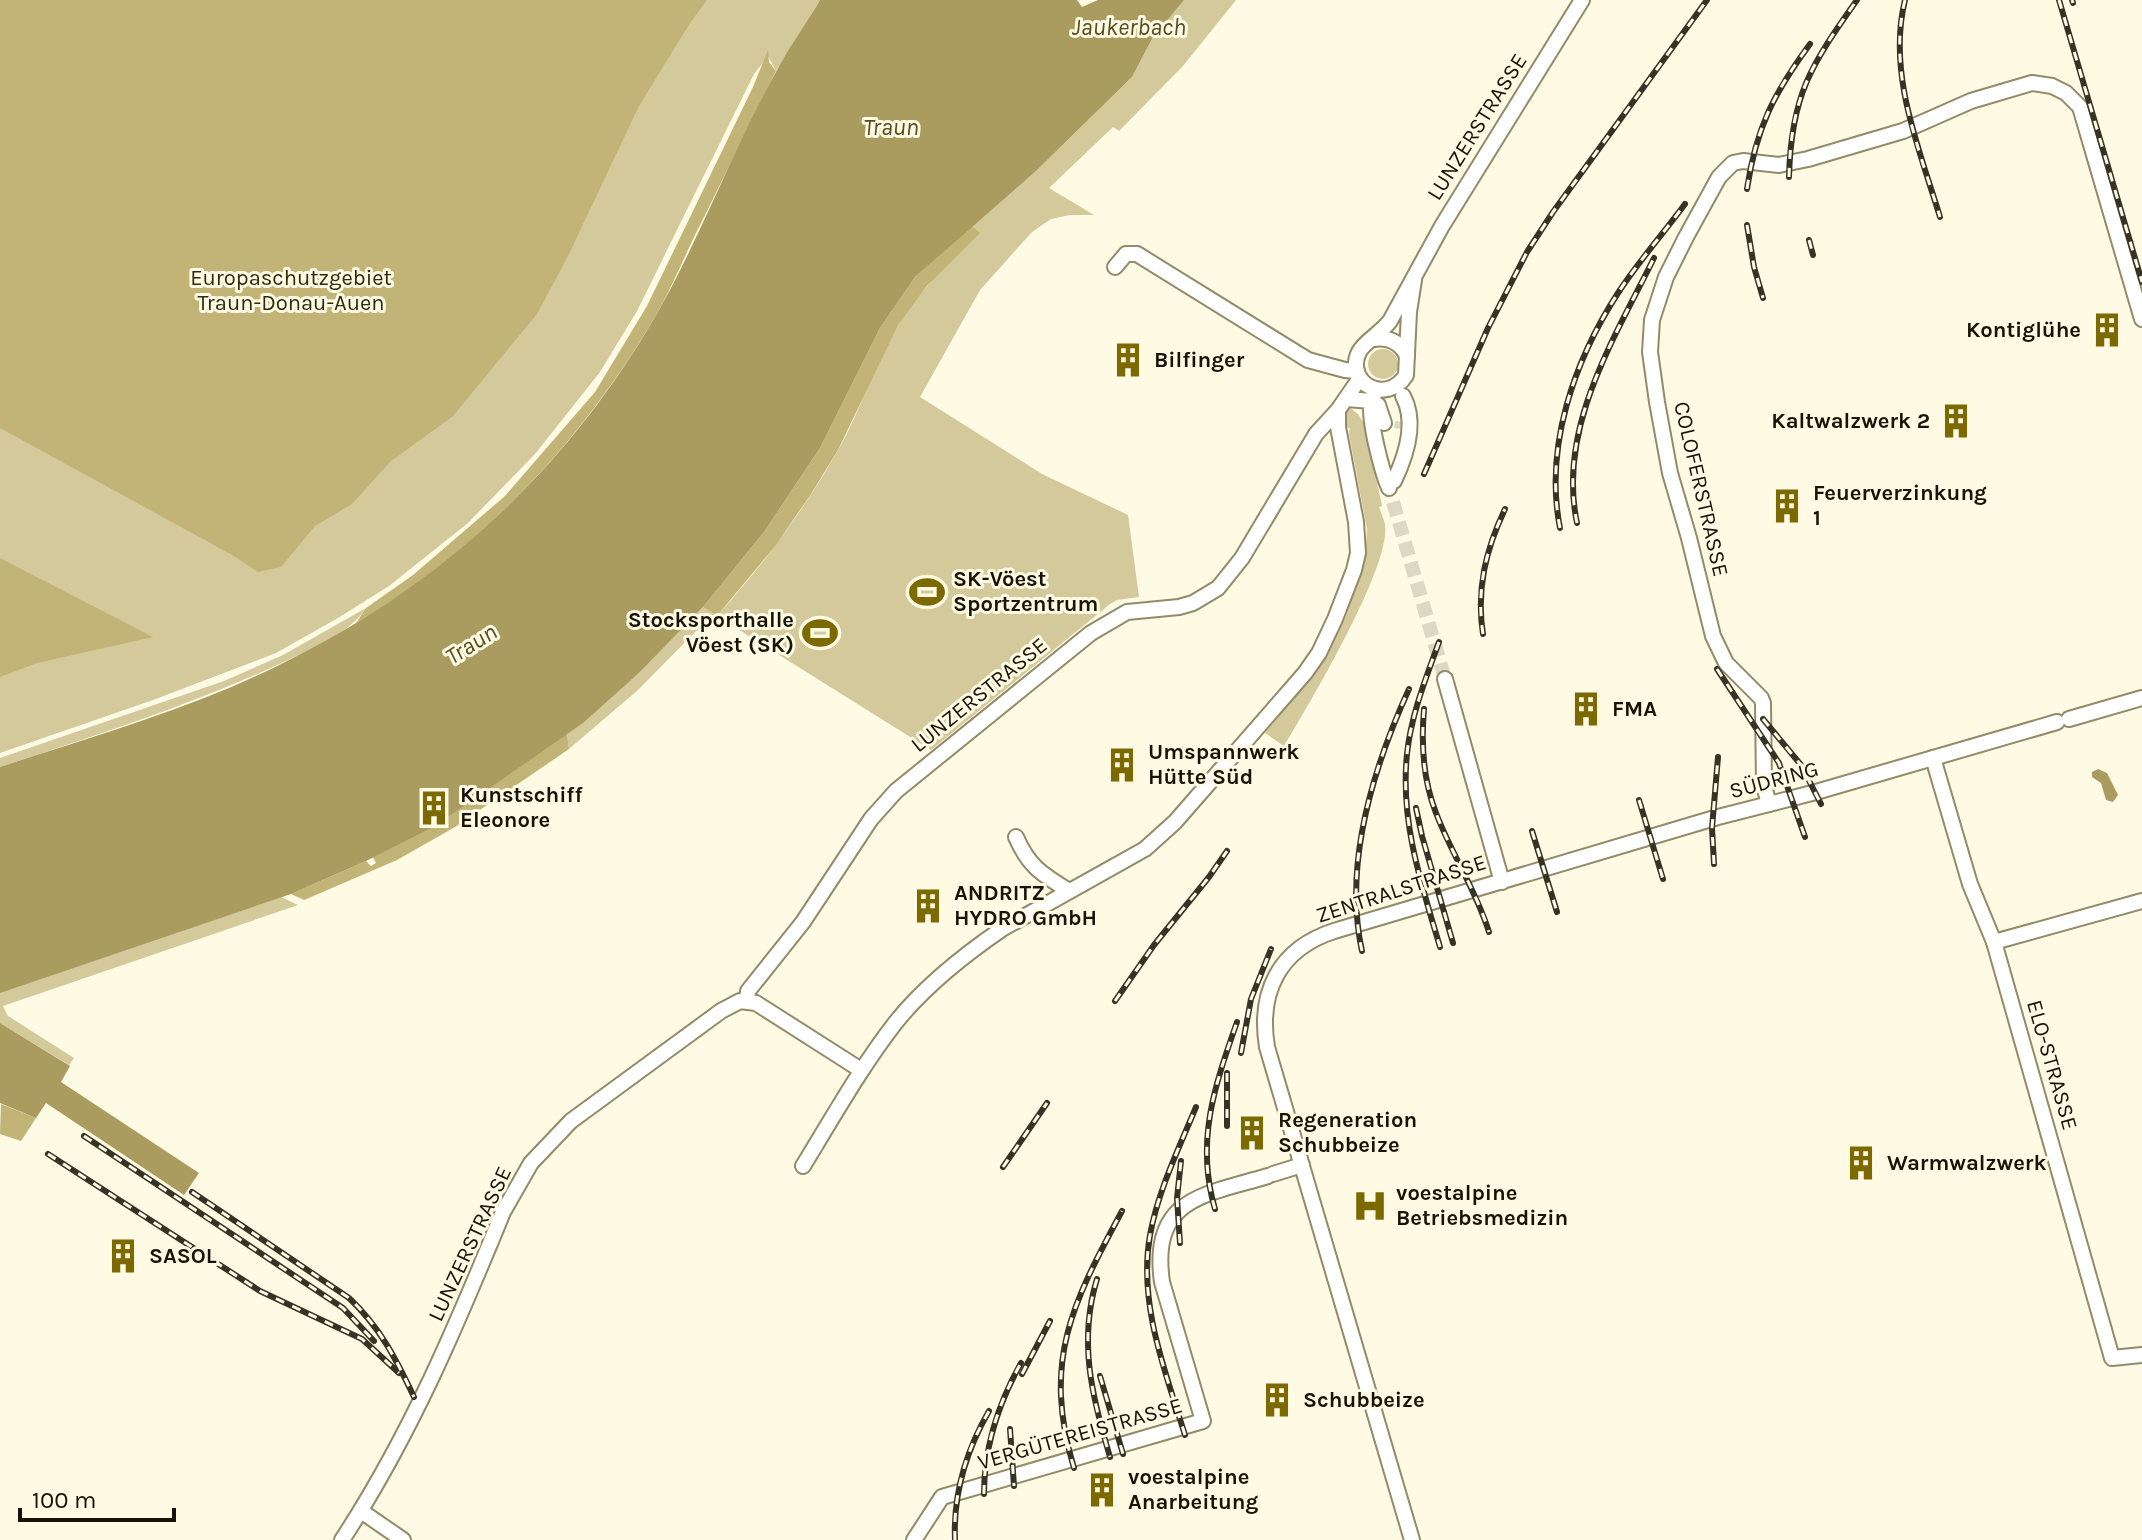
<svg xmlns="http://www.w3.org/2000/svg" width="2142" height="1540" font-family="Karla,sans-serif">
<rect width="100%" height="100%" fill="#fffae4"/>
<g fill="#d3c99a">
<polygon points="0,0 820,0 776,71 768,56 754,74 637,311 600,372 535,454 468,523 389,586 338,618 276,653 153,700 0,753"/>
<path d="M1184 0H1236L1183 66 1119 131 1113 127 1049 188 1094 215H1070L1051 219 1032 232 980 290 920 397 1042 474 1128 515 1139 597 1117 600 1110 604 931 750 717 616 708 619 638 690 569 749 567 733 641 671 703 607 717 616C763 565 803 511 837 452 861 411 873 365 898 325 920 290 950 261 979 233L972 226 1037 170 1132 77 1152 39Z"/>
<circle cx="1383" cy="364" r="15"/>
<path d="M1349 407 1358 414 1365 425 1382 506 1379 507C1381 513 1384 519 1385 525 1391 567 1308 706 1284 746L1265 733 1324 660 1346 616 1365 561 1367 529 1349 434 1350 428 1344 427V415Z"/>
<path d="M366 608C349 634 314 647 286 661 194 704 97 735 0 767V758L224 681 283 655Z"/>
<polygon points="281,897 298,905 3,1006 8,1016 74,1058 69,1065 0,1023 0,993 4,991"/>
</g>
<g fill="#c2b476">
<polygon points="0,0 707,0 690,23 639,106 568,256 537,314 453,416 390,462 352,504 315,526 281,567 258,572 234,556 0,428"/>
<path d="M768 50 769 62 776 71C749 126 722 181 695 235 682 262 670 291 655 317 582 441 481 549 356 623L366 608 413 575 505 496 595 392 647 306 753 87Z"/>
<polygon points="972,226 980,233 926,287 898,325 838,450 811,494 776,545 717,616 703,607 764,532 820,448 880,328 915,277"/>
<polygon points="0,557 0,558 153,637 37,663 0,677"/>
<polygon points="567,733 569,749 455,827 397,860 304,900 291,894 366,861 371,866 376,863 373,857 434,827"/>
<polygon points="1,1104 36,1118 21,1141 0,1134"/>
</g>
<g fill="#a99c5e">
<path d="M820 0H1077L1082 7 1098 0H1184L1152 39 1132 77 1037 170 915 277 880 328 820 448 764 532 703 607 641 671 583 723 434 827 366 861 291 894 0 993V767C76 742 155 719 229 688 412 610 555 489 655 317 700 239 732 151 776 72 789 47 806 24 820 0Z"/>
<polygon points="2098,769 2107,773 2118,795 2113,802 2106,800 2101,783 2092,777 2092,772"/>
<polygon points="0,1023 70,1066 61,1082 199,1173 184,1195 46,1103 36,1118 0,1103"/>
</g>
<g fill="none" stroke-linecap="round" stroke-linejoin="round">
<g stroke="#dcd8c3" stroke-width="14" stroke-dasharray="14 7" stroke-linecap="butt">
<polyline points="1401,429 1402,422"/>
<polyline points="1393,502 1445,679"/>
</g>
<g stroke="#928b69" stroke-width="18">
<g id="minor">
<polyline points="1115,267 1126,254 1137,254 1308,360 1345,370 1357,371"/>
<path d="M1414 280 1409 312 1406 375C1387 406 1344 383 1359 352 1364 342 1381 333 1390 321L1442 226 1582 0"/>
<path d="M1374 339C1389 337 1400 342 1407 356"/>
<polyline points="1374,394 1372,401 1378,405 1384,423"/>
<path d="M1346 399 1372 401C1367 415 1382 472 1389 488"/>
<path d="M1394 481C1406 456 1417 422 1403 396"/>
<polyline points="1445,679 1502,882"/>
<polyline points="2069,719 2142,698"/>
<polyline points="1933,758 1970,884 1994,942 2112,1358 2142,1355"/>
<polyline points="1769,804 1764,786 1763,703 1761,698 1726,663 1713,636 1689,538 1670,473 1657,402 1650,352 1652,320 1666,277 1686,237 1719,177 1733,163 1743,161 1779,165 1808,159 1903,131 1971,101 2032,83 2052,86 2066,93 2080,107 2142,319"/>
<path d="M1016 837C1029 867 1042 874 1069 891"/>
<polyline points="1994,942 2142,901"/>
<polyline points="747,1001 748,991 803,922 871,819 896,791 1091,633 1127,612 1179,607 1193,603 1218,588 1242,558 1316,434 1338,410 1360,378"/>
<path d="M803 1166C833 1117 861 1067 896 1022 925 986 964 955 1002 929L1145 849 1175 822 1305 673 1319 653 1335 619 1354 570 1358 553 1356 522 1338 427V410"/>
<polyline points="1273,1174 1302,1165"/>
<polyline points="361,1511 403,1540"/>
<path d="M342 1540C410 1436 456 1327 503 1212L531 1163 571 1121 721 1011 740 1001 756 1003 861 1070"/>
<path d="M914 1540 942 1497 1203 1421 1162 1282C1150 1198 1204 1195 1268 1176"/>
<path d="M1412 1540 1267 1047C1258 992 1279 949 1334 931L1718 817 1816 792 2057 722"/>
</g>
</g>
<use href="#minor" stroke="#fff" stroke-width="14"/>
<g stroke="#363325" stroke-width="6">
<g id="rail">
<path d="M1905 0C1887 73 1919 148 1940 217"/>
<polyline points="2059,0 2142,282"/>
<polyline points="2072,0 2073,3"/>
<path d="M1789 177C1791 95 1811 65 1857 0"/>
<path d="M1747 189C1756 128 1774 93 1810 44"/>
<polyline points="1747,225 1754,267 1763,298"/>
<polyline points="1809,240 1813,255"/>
<polyline points="1424,474 1488,328 1527,252 1553,212 1707,0"/>
<path d="M1577 523C1557 428 1614 339 1654 258"/>
<path d="M1560 528C1544 447 1574 361 1618 293 1638 262 1663 234 1685 204"/>
<path d="M1483 634C1476 589 1486 549 1505 509"/>
<path d="M1439 642C1426 678 1411 715 1407 754 1400 821 1421 883 1440 947"/>
<polyline points="1717,669 1779,763 1805,837"/>
<path d="M1424 709C1421 744 1423 780 1436 813 1452 855 1475 888 1489 932"/>
<polyline points="1763,719 1801,765 1821,804"/>
<polyline points="1639,800 1663,879"/>
<polyline points="1416,808 1422,836 1453,943"/>
<polyline points="1532,831 1557,912"/>
<polyline points="1714,864 1712,828 1718,757"/>
<path d="M1362 951C1343 864 1373 768 1409 689"/>
<polyline points="1115,1001 1154,945 1209,877 1227,851"/>
<polyline points="1241,1053 1251,999 1271,949"/>
<polyline points="1227,1073 1227,1126"/>
<polyline points="84,1136 343,1308 374,1341"/>
<polyline points="48,1154 260,1291 362,1339 399,1373"/>
<polyline points="1003,1167 1047,1103"/>
<path d="M192 1192 349 1298C380 1327 396 1359 414 1397"/>
<path d="M1215 1209C1195 1141 1215 1085 1237 1022"/>
<polyline points="1180,1243 1177,1198 1181,1161"/>
<path d="M1097 1279C1078 1341 1092 1397 1110 1457"/>
<polyline points="1022,1374 1050,1321"/>
<polyline points="1100,1376 1123,1454"/>
<polyline points="1010,1429 1014,1486"/>
<path d="M1185 1435C1165 1371 1138 1303 1150 1235 1158 1191 1179 1148 1196 1107"/>
<path d="M1074 1468C1042 1361 1072 1304 1122 1211"/>
<path d="M984 1494C984 1447 998 1404 1021 1363"/>
<path d="M955 1540C953 1493 966 1451 989 1411"/>
</g>
</g>
<use href="#rail" stroke="#fffae4" stroke-width="3" stroke-dasharray="9" stroke-linecap="butt"/>
</g>
<defs>
<g id="building-bare" transform="scale(2.76)"><path d="M-4-6H4V6H1V3H-1V6H-4ZM-2.5-4.3h1.7v1.8h-1.7ZM.8-4.3h1.7v1.8H.8ZM-2.5-1h1.7V.8h-1.7ZM.8-1h1.7V.8H.8Z" fill="#7c6a01" stroke="#fffae4" stroke-width="2.5" paint-order="stroke"/></g>
<g id="stadium-bare" transform="scale(2.76)"><path d="M0-5a6.5 5 0 1 0 0 10a6.5 5 0 1 0 0-10ZM-3.5-1.8h7v3.6h-7Z" fill="#7c6a01" stroke="#fffae4" stroke-width="2.5" paint-order="stroke"/></g>
<g id="hospital-bare" transform="scale(2.76)"><path d="M-5-5h3v3.5h4V-5h3V5h-3V1.5h-4V5h-3Z" fill="#7c6a01" stroke="#fffae4" stroke-width="2.5" paint-order="stroke"/></g>
</defs>
<g fill-rule="evenodd">
<use href="#building-bare" x="2107" y="330"/>
<use href="#building-bare" x="1128" y="360"/>
<use href="#building-bare" x="1956" y="421"/>
<use href="#building-bare" x="1787" y="506"/>
<use href="#stadium-bare" x="927" y="592"/>
<use href="#stadium-bare" x="820" y="633"/>
<use href="#building-bare" x="1586" y="709"/>
<use href="#building-bare" x="1122" y="765"/>
<use href="#building-bare" x="434" y="808"/>
<use href="#building-bare" x="928" y="906"/>
<use href="#building-bare" x="1252" y="1133"/>
<use href="#building-bare" x="1861" y="1163"/>
<use href="#hospital-bare" x="1370" y="1206"/>
<use href="#building-bare" x="123" y="1256"/>
<use href="#building-bare" x="1277" y="1400"/>
<use href="#building-bare" x="1102" y="1490"/>
</g>
<g text-anchor="middle" dominant-baseline="central" stroke-width="6" stroke-linejoin="round" paint-order="stroke">
<g font-size="22" fill="#171407" stroke="#fffae4">
<text transform="translate(1477 127) rotate(-58)">LUNZERSTRASSE</text>
<text transform="translate(1701 489) rotate(77)">COLOFERSTRASSE</text>
<text transform="translate(979 695) rotate(-39)">LUNZERSTRASSE</text>
<text transform="translate(1774 780) rotate(-15)">SÜDRING</text>
<text transform="translate(1401 889) rotate(-18)">ZENTRALSTRASSE</text>
<text transform="translate(2052 1065) rotate(74)">ELO-STRASSE</text>
<text transform="translate(470 1244) rotate(-65)">LUNZERSTRASSE</text>
<text transform="translate(1080 1434) rotate(-16)">VERGÜTEREISTRASSE</text>
</g>
<g font-size="22" fill="#302a0d" stroke="#fffae4">
<text x="291" y="278">Europaschutzgebiet<tspan x="291" dy="25">Traun-Donau-Auen</tspan></text>
</g>
<g font-size="22" font-weight="bold" fill="#171407" stroke="#fffae4" text-anchor="start">
<text x="2081" y="330" text-anchor="end">Kontiglühe</text>
<text x="1154" y="360">Bilfinger</text>
<text x="1930" y="421" text-anchor="end">Kaltwalzwerk 2</text>
<text x="1813" y="493">Feuerverzinkung<tspan x="1813" dy="25">1</tspan></text>
<text x="953" y="579">SK-Vöest<tspan x="953" dy="25">Sportzentrum</tspan></text>
<text x="794" y="620" text-anchor="end">Stocksporthalle<tspan x="794" dy="25">Vöest (SK)</tspan></text>
<text x="1612" y="709">FMA</text>
<text x="1148" y="752">Umspannwerk<tspan x="1148" dy="25">Hütte Süd</tspan></text>
<text x="460" y="795">Kunstschiff<tspan x="460" dy="25">Eleonore</tspan></text>
<text x="954" y="893">ANDRITZ<tspan x="954" dy="25">HYDRO GmbH</tspan></text>
<text x="1278" y="1120">Regeneration<tspan x="1278" dy="25">Schubbeize</tspan></text>
<text x="1887" y="1163">Warmwalzwerk</text>
<text x="1396" y="1193">voestalpine<tspan x="1396" dy="25">Betriebsmedizin</tspan></text>
<text x="149" y="1256">SASOL</text>
<text x="1303" y="1400">Schubbeize</text>
<text x="1128" y="1477">voestalpine<tspan x="1128" dy="25">Anarbeitung</tspan></text>
</g>
<g font-size="24" font-style="italic" fill="#564c1c" stroke="#fffae4">
<text x="1129" y="27">Jaukerbach</text>
<text x="891" y="127">Traun</text>
<text transform="translate(471 644) rotate(-32)">Traun</text>
</g>
</g>
<path d="M20 1508v12h154v-12" fill="none" stroke="#171407" stroke-width="4"/>
<text x="32" y="1508" font-size="24" fill="#171407" stroke="#fffae4" stroke-width="6" paint-order="stroke">100 m</text>
</svg>
